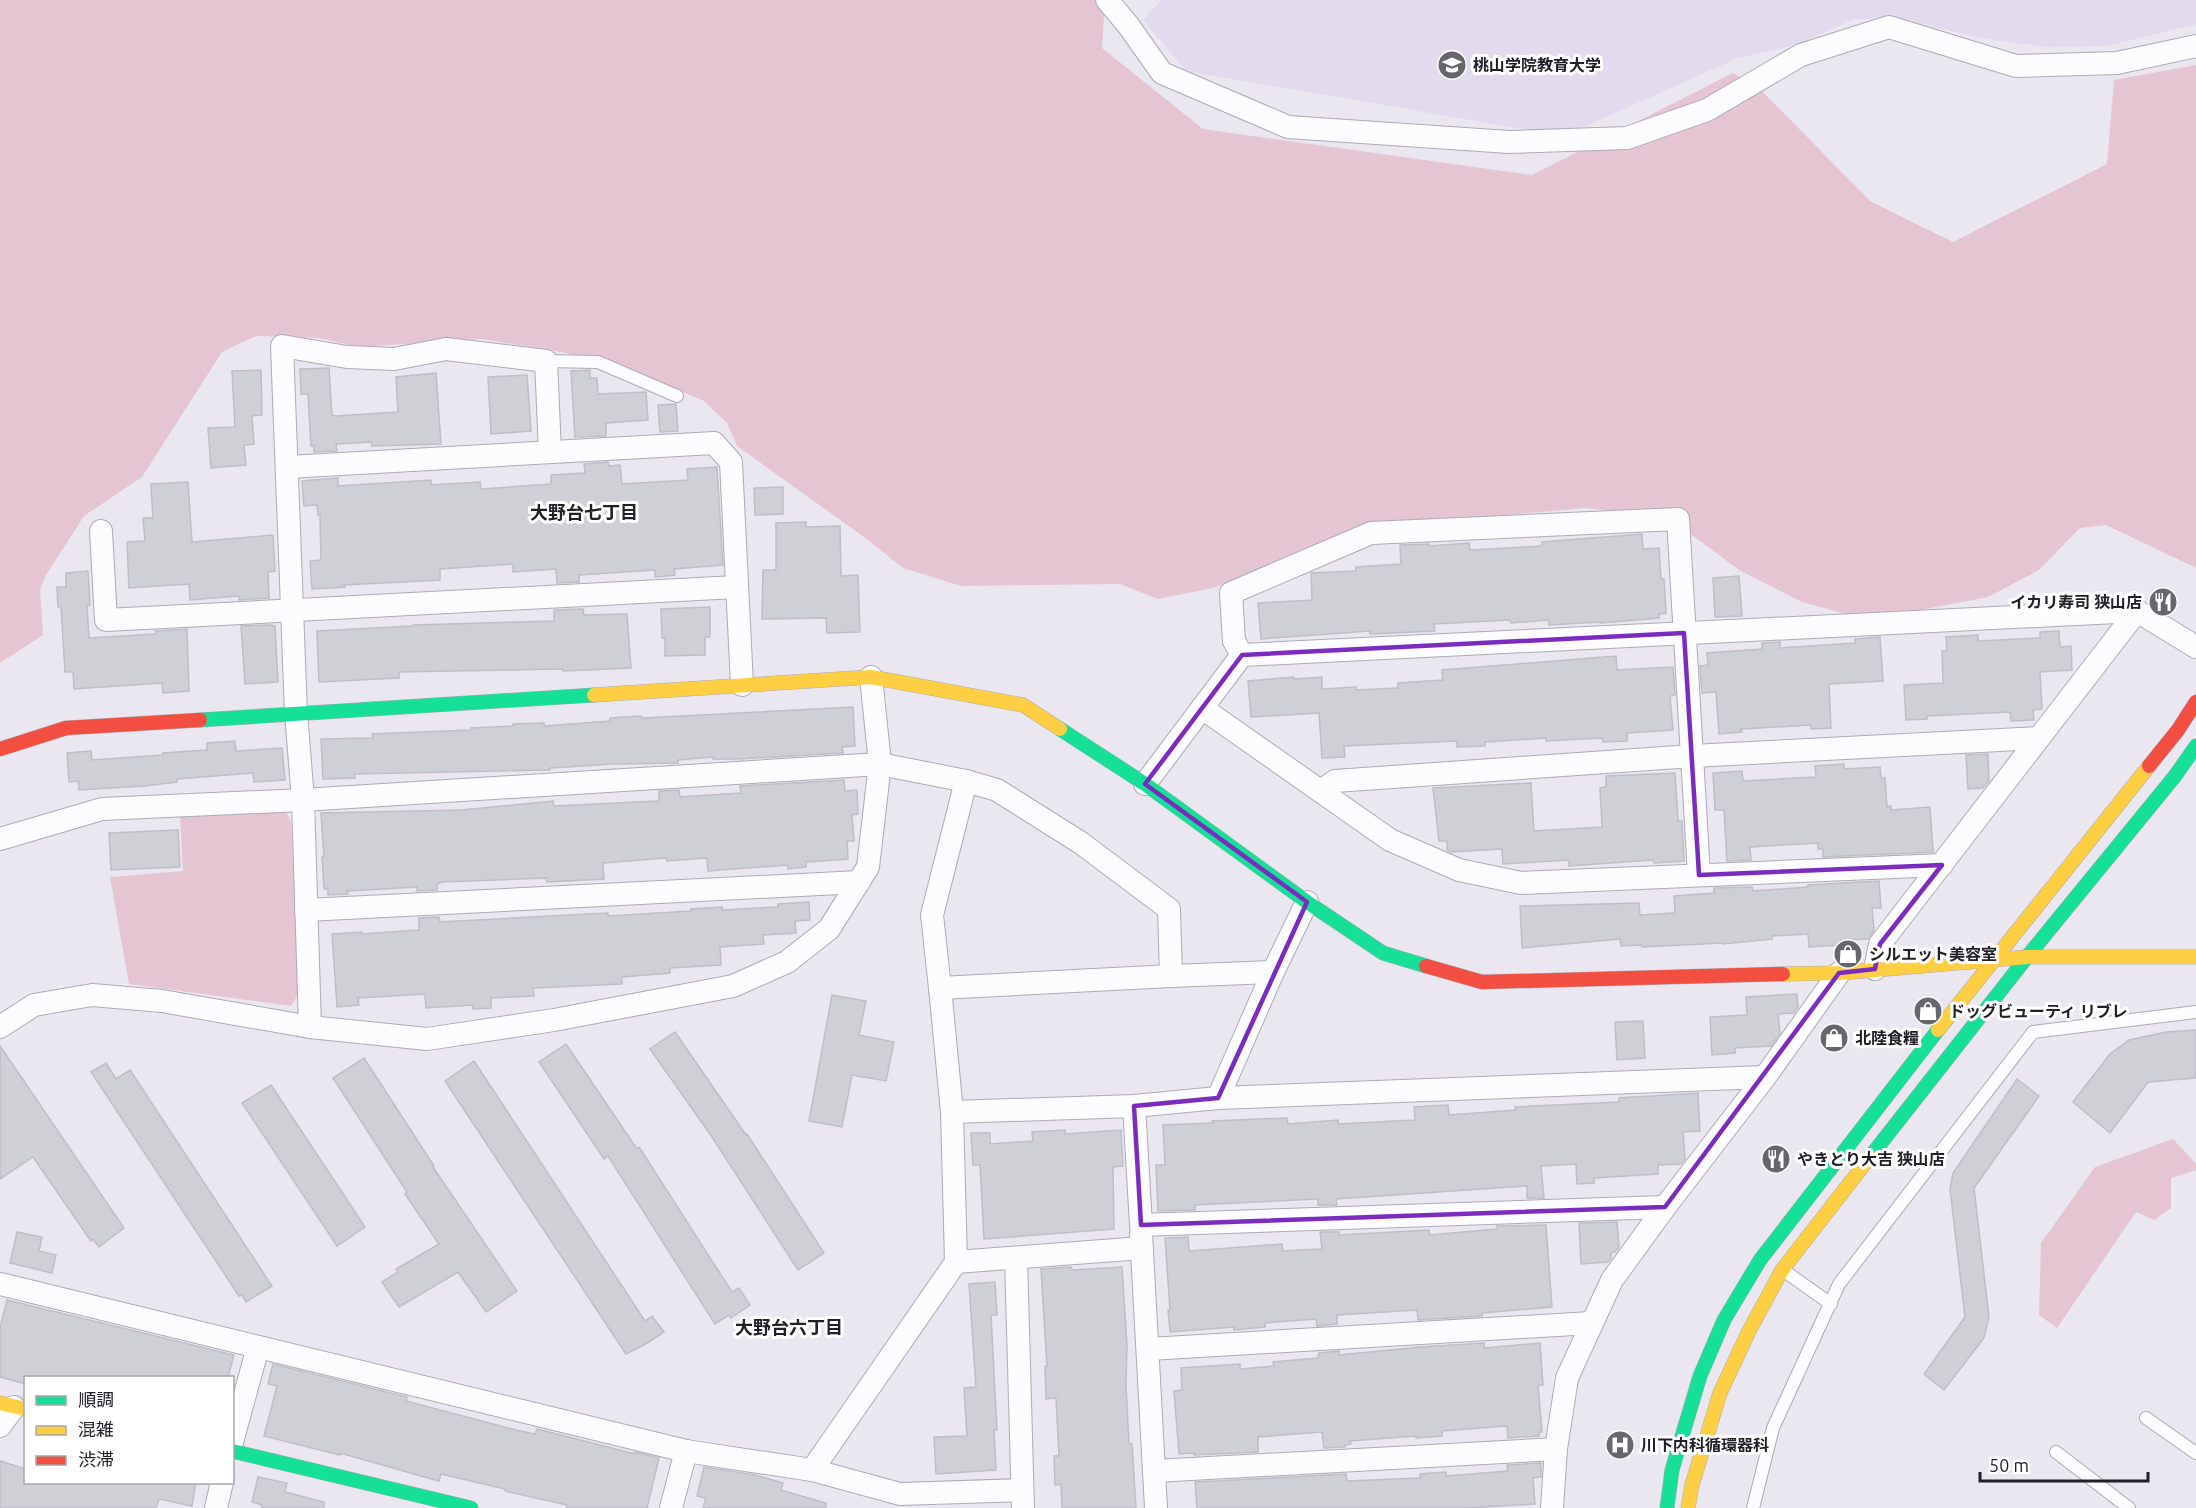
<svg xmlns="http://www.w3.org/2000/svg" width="2196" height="1508" font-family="Ubuntu,'Noto Sans JP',sans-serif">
<rect width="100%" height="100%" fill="#eae7f1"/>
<polygon fill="#e1dbed" points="1161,0 2196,0 2196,24 2106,46 2049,47 1993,40 1896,19 1854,19 1797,45 1738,58 1564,136 1186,71 1143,20"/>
<g fill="#e6c5d3">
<polygon points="0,0 1105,0 1102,48 1203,129 1532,175 1733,73 1757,86 1870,201 1953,242 2107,164 2114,80 2196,65 2196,568 2106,525 2080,528 2039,570 1988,597 1868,620 1802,602 1739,570 1669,518 1585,508 1450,520 1337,538 1213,588 1158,599 1120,584 961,586 903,568 864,537 737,446 727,423 704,401 640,374 562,352 481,339 359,347 318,338 256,336 222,352 142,477 84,516 46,575 40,589 43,635 0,663"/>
<polygon points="280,810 287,813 291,822 301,985 299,993 291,1006 129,984 110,877 183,871 180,815"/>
<polygon points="2173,1139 2196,1164 2196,1170 2171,1178 2171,1208 2154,1220 2136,1212 2057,1328 2039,1315 2041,1243 2095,1167"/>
</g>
<g fill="#cfcfd6" stroke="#bfbec6" stroke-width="1.5">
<polygon points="329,368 332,415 336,416 398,412 396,377 436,373 441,444 372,446 371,442 336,444 337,451 314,452 314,446 311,446 308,394 301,394 300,369"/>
<polygon points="261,370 262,415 252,416 254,444 244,445 246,465 211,468 208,428 235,427 232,371"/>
<polygon points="590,370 590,378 597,378 598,394 646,392 648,420 606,423 606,436 575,437 571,371"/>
<polygon points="527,375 531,431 491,434 488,377"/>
<polygon points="676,404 678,431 660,432 658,405"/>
<polygon points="608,462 609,466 620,465 622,484 688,480 687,469 717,467 723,565 674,569 675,575 655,577 655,570 579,575 579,582 557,583 556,569 513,572 513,564 440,569 440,580 344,585 345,587 312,589 310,561 321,560 320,515 318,515 317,505 304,506 302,481 338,478 338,486 431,480 431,485 480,482 481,489 551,484 551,475 585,473 584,464"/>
<polygon points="188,482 192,542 273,535 275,571 268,572 269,598 239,600 239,596 190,600 189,584 129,588 127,542 145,541 143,518 153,518 151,484"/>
<polygon points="783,487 783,514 755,515 754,488"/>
<polygon points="806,522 806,527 840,526 841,576 858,575 860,632 827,633 826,618 762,619 763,570 776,570 776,523"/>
<polygon points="1642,534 1643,549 1659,548 1661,579 1664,579 1666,613 1659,614 1659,618 1601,623 1601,622 1549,625 1549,620 1511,623 1510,620 1434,624 1435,631 1370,634 1370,631 1261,639 1258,603 1312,600 1311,573 1356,571 1356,567 1401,564 1400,545 1429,544 1429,546 1469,543 1470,550 1542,546 1542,542"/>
<polygon points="88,571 90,605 87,606 89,638 156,634 155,631 187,629 189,691 163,693 162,683 74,689 73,672 65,672 61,607 58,607 57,587 66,587 66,573"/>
<polygon points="1739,576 1742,616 1715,617 1713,578"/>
<polygon points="710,607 710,637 705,637 705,655 665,656 665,638 662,638 661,609"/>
<polygon points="581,609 583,609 584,615 627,614 631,668 563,671 563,669 399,672 399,678 319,682 317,631 413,626 413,625 554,621 554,610"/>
<polygon points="271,625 275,626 278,682 245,684 241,626"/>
<polygon points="2059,631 2060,647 2071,646 2072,670 2040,672 2042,709 2033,710 2034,720 2011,721 2010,712 1927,716 1927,719 1906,720 1904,685 1943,683 1942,651 1947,651 1946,637 1978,635 1978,641 2040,638 2040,632"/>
<polygon points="1880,637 1883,681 1829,684 1831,728 1811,729 1811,725 1741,729 1742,732 1719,734 1716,692 1702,693 1700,666 1708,665 1707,653 1762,649 1762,643 1780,642 1780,648 1855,643 1855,639"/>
<polygon points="1616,656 1617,670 1673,667 1675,695 1670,696 1673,730 1627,733 1627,741 1603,742 1602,738 1546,741 1546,738 1485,742 1485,746 1457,747 1457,741 1344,746 1345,757 1322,758 1319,713 1251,717 1248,681 1294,677 1294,679 1322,677 1322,689 1356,687 1356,690 1398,688 1398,683 1443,680 1442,670"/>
<polygon points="853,707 855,746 842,747 843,753 739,759 713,759 713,757 678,760 678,763 613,764 550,768 550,770 354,774 355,778 323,779 321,739 373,738 372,734 471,730 471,728 513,726 513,724 544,723 544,726 610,721 610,718 641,716 642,718"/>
<polygon points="235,741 236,751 282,748 285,780 254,782 253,773 177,779 177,782 144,786 79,790 78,781 69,782 67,753 91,751 92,760 163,755 163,753 207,750 207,743"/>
<polygon points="1988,754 1989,781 1983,788 1968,789 1966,755"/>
<polygon points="1844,764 1844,769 1880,767 1881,778 1885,778 1887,807 1891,806 1891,810 1930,807 1933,852 1823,857 1823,849 1818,849 1818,843 1750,847 1751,860 1727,861 1724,810 1715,810 1713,773 1742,771 1743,781 1816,777 1815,766"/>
<polygon points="1675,773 1678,821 1682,821 1684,861 1654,863 1653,860 1569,866 1569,860 1503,864 1502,849 1451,852 1447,850 1447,841 1439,841 1433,788 1531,783 1534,831 1602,827 1600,788 1606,787 1606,776"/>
<polygon points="844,780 845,791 857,790 858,814 852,815 854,841 847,841 848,859 806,862 806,867 788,869 788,865 708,871 707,858 667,861 666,858 603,863 604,879 547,882 546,878 442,882 437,884 437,890 417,891 417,887 347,891 348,894 328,895 328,888 324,889 322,857 324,857 321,813 462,810 553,801 554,806 659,801 659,791 679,790 680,797 741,793 740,786"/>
<polygon points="178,830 180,867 111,870 109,833"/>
<polygon points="1879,881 1881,908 1872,908 1874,930 1868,939 1841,940 1841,945 1809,947 1808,934 1772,936 1772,939 1723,944 1723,943 1642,947 1641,945 1621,946 1620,939 1522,948 1520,906 1639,903 1640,915 1675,913 1674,896 1714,893 1714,888 1752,887 1753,891 1808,887 1808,885 1825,884"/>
<polygon points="809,902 810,920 795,921 796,933 763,935 764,944 720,947 721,965 670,968 670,973 622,977 622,984 533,988 534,996 491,998 491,1008 473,1009 473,1005 426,1008 425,994 358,998 359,1005 337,1007 332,934 362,932 362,934 419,930 419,918 439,917 440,922 608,913 608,916 691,911 691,909 722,907 722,910 778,907 778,904"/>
<polygon points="1797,994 1798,1007 1794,1013 1778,1014 1780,1033 1771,1046 1735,1048 1735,1053 1712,1055 1710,1017 1747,1015 1746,997"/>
<polygon points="832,995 866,1001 859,1035 894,1042 886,1081 852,1075 842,1127 809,1121"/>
<polygon points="1643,1021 1645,1058 1617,1060 1615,1022"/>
<polygon points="2196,1030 2196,1078 2148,1082 2110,1133 2073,1102 2110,1054 2129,1040 2166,1032"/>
<polygon points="675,1032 746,1135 747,1134 824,1253 798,1270 712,1137 650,1049"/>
<polygon points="566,1044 637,1149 639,1147 732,1292 739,1288 750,1305 731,1318 729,1315 715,1324 608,1156 604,1159 539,1062"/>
<polygon points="0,1046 124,1228 99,1247 93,1239 91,1241 33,1157 0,1179"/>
<polygon points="364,1058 434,1166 433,1167 517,1291 486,1312 458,1272 399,1307 382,1282 398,1272 396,1269 439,1244 405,1194 407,1192 333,1078"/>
<polygon points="474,1061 645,1321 652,1316 664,1332 644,1345 626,1354 445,1081"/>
<polygon points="106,1063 116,1079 130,1070 272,1286 246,1302 242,1295 239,1296 91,1072"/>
<polygon points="2017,1079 2039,1096 1974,1188 1989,1317 1984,1338 1944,1390 1924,1374 1965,1317 1950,1189 1953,1173"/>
<polygon points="271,1085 365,1227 337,1246 242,1103"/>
<polygon points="1698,1093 1700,1131 1683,1132 1685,1159 1681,1164 1658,1165 1658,1174 1594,1178 1594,1183 1577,1184 1576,1164 1541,1166 1544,1198 1527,1198 1527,1186 1336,1199 1337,1205 1318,1205 1318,1199 1195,1205 1195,1210 1158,1211 1156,1165 1165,1165 1163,1125 1213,1123 1212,1121 1287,1118 1288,1124 1338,1120 1338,1124 1415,1120 1414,1107 1448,1105 1449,1115 1516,1110 1515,1107 1619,1102 1619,1098"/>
<polygon points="1065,1130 1065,1134 1121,1130 1123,1166 1113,1167 1114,1229 984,1239 980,1165 973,1165 971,1133 990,1133 990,1144 1033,1141 1032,1132"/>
<polygon points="1617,1222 1619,1247 1615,1252 1611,1253 1611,1258 1608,1262 1581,1264 1579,1223"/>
<polygon points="1546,1225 1552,1307 1482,1313 1482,1316 1418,1320 1417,1310 1337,1315 1337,1324 1317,1326 1316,1319 1265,1323 1265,1327 1234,1330 1234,1327 1170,1332 1168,1310 1170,1310 1165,1238 1188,1237 1189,1251 1282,1244 1283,1251 1322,1249 1320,1232 1339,1232 1339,1235 1429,1230 1430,1235 1497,1229 1497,1226"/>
<polygon points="17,1232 42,1237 39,1251 56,1255 52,1273 10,1263"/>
<polygon points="1071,1267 1072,1270 1122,1267 1127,1346 1126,1385 1129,1444 1132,1444 1136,1508 1062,1508 1061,1484 1055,1485 1054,1456 1059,1456 1056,1398 1046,1399 1045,1366 1047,1366 1041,1269"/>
<polygon points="995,1282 997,1315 991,1315 997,1430 994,1430 996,1470 936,1474 934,1437 967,1436 964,1388 976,1387 969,1284"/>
<polygon points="7,1300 234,1355 228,1377 26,1377 26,1384 0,1377 0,1328"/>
<polygon points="1484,1343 1484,1348 1540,1343 1543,1385 1538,1385 1542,1432 1539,1432 1539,1436 1508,1438 1507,1426 1442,1431 1442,1436 1416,1438 1416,1436 1350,1441 1351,1444 1345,1445 1345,1447 1324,1448 1322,1432 1258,1437 1258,1452 1194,1455 1194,1453 1179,1454 1174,1391 1182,1390 1181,1368 1240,1364 1240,1369 1274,1366 1273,1362 1318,1358 1319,1353 1339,1351 1339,1355 1420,1347"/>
<polygon points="273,1364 407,1397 406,1401 516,1430 535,1434 537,1429 635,1454 635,1452 659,1458 647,1508 566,1508 567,1505 505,1491 505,1489 441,1474 439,1481 340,1453 340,1455 264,1436 277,1386 268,1384"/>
<polygon points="0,1461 26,1469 26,1482 196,1482 192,1506 159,1499 156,1508 0,1508"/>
<polygon points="1541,1463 1541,1477 1533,1478 1535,1504 1467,1508 1197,1508 1195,1482 1346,1474 1347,1481 1420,1478 1420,1474 1446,1472 1446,1476 1508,1471 1507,1465"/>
<polygon points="704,1467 755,1475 783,1483 781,1490 826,1503 826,1508 703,1508 706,1498 697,1496"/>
<polygon points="258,1477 287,1483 285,1492 324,1502 324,1508 261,1508 262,1505 252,1502"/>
</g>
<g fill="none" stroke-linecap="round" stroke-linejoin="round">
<g stroke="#adaab2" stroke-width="14">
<g id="lane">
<polyline points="546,361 598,362 677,396"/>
<polyline points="1783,1270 1831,1304"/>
<polyline points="2146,1418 2196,1453"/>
<polyline points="2056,1452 2129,1508"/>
<polyline points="1753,1508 1773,1428 1839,1284 2033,1032 2196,1012"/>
</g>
</g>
<g stroke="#adaab2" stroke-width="24">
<g id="street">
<polyline points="1107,0 1128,25 1162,73 1288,127 1509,142 1627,138 1707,110 1801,55 1889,27 2016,66 2117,63 2196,46"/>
<polyline points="288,467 714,443 731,462 742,685"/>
<polyline points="101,531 106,620 736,587"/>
<polyline points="1242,655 1234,641 1231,593 1371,533 1678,519 1699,875"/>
<polyline points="1202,708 1390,840 1459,870 1521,883 1942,865"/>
<polyline points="966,781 932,915 940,988 1171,976"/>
<polyline points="1145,784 1242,655 2137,611 2196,647"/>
<polyline points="1321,791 1335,781 1692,756 2039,738"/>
<polyline points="0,839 102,809 303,800 880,764 966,781 997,790 1081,843 1169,909 1171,976 1273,972"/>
<polyline points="306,910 859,882"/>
<polyline points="1875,969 1880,944 2137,611"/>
<polyline points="940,988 952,1112 1134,1106 1218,1098 1765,1077"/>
<polyline points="0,1027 34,1005 92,995 162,1001 310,1027 427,1039 554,1020 733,986 787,962 829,929 868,867 880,764 871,677"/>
<polyline points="310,1027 303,800 296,713 282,346 347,357 394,359 446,349 546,361 550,452"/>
<polyline points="1218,1098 1273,972 1307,902"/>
<polyline points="1134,1106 1141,1225 1665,1207"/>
<polyline points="952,1112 956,1262 1142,1248"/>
<polyline points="1141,1233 1156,1508"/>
<polyline points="1016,1258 1023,1508"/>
<polyline points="956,1262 812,1470 900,1494 1022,1490"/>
<polyline points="0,1284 686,1451 812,1470"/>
<polyline points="1149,1349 1591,1323"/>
<polyline points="0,1426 14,1407"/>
<polyline points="232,1442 258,1347"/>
<polyline points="1155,1471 1556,1449"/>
<polyline points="216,1508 222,1482"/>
<polyline points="671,1508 686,1451"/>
<polyline points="1552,1508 1556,1449 1567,1378 1612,1280 1665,1207 1765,1077 1839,973"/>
</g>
</g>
<g stroke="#adaab2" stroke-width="15">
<g id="fast">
<polyline points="200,720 594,695"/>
<polyline points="1060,729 1145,784 1307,902 1383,953 1426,966"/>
<polyline points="1870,1157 2027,957 2175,776 2196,746"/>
<polyline points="232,1451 471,1508"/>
<polyline points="1667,1508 1672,1470 1700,1376 1724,1320 1760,1260 1938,1030"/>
</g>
</g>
<g stroke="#adaab2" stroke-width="15">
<g id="slow">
<polyline points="594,695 871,677 1023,705 1060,729"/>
<polyline points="1783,974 1839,973 2027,957 2196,957"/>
<polyline points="1938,1030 2149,766"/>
<polyline points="0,1403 26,1409"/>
<polyline points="1688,1508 1692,1485 1720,1393 1749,1331 1782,1270 1870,1157"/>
</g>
</g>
<g stroke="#adaab2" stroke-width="15">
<g id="jam">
<polyline points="0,749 66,728 200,720"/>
<polyline points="2149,766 2178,730 2196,702"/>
<polyline points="1426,966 1482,982 1783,974"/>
</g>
</g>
<use href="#lane" stroke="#fcfbfd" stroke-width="12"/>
<use href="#street" stroke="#fcfbfd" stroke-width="22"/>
<use href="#fast" stroke="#16e098" stroke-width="14"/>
<use href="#slow" stroke="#ffcf43" stroke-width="14"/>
<use href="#jam" stroke="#f24e42" stroke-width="14"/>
</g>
<path fill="none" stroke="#7b2cbf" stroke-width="4.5" stroke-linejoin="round" d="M1684 633 1699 875 1942 865 1880 944 1875 969 1839 973 1665 1207 1141 1225 1134 1106 1218 1098 1307 902 1145 784 1242 655Z"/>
<defs>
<g id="university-disc" transform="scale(1.5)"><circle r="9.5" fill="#68666d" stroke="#fff"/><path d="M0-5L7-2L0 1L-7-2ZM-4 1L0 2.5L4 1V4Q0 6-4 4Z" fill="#fff"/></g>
<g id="restaurant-disc" transform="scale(1.5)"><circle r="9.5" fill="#68666d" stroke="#fff"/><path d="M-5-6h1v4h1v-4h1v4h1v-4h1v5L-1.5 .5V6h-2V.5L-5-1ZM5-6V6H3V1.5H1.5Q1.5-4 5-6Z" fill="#fff"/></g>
<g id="shop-disc" transform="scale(1.5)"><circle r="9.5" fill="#68666d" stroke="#fff"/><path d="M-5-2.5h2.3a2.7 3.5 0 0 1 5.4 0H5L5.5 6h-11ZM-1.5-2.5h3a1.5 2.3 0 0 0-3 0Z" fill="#fff"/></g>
<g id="hospital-disc" transform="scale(1.5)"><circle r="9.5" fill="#68666d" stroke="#fff"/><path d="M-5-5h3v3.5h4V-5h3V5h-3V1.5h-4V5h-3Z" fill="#fff"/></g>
</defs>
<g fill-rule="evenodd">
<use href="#university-disc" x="1452" y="65"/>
<use href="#restaurant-disc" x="2163" y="602"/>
<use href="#shop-disc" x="1848" y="954"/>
<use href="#shop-disc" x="1928" y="1011"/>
<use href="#shop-disc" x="1834" y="1038"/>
<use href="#restaurant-disc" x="1776" y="1159"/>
<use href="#hospital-disc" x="1620" y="1445"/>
</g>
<g text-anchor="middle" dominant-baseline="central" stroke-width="6" stroke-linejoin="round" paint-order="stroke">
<g font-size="16" font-weight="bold" fill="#222026" stroke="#fff" text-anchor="start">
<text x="1473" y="65">桃山学院教育大学</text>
<text x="2142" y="602" text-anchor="end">イカリ寿司 狭山店</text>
<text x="1869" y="954">シルエット美容室</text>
<text x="1949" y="1011">ドッグビューティ リブレ</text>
<text x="1855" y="1038">北陸食糧</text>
<text x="1797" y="1159">やきとり大吉 狭山店</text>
<text x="1641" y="1445">川下内科循環器科</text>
</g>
<g font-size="18" font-weight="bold" fill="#222026" stroke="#fff">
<text x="584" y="512">大野台七丁目</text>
<text x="789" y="1327">大野台六丁目</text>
</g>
</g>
<rect x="24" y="1376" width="210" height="108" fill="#ffffff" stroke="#a7a6a8" stroke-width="1.5"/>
<rect x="36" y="1396" width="30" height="9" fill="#16e098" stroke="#a7a6a8" stroke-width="1.5"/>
<text x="78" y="1406" font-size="18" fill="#222026">順調</text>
<rect x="36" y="1426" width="30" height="9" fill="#ffcf43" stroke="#a7a6a8" stroke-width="1.5"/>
<text x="78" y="1436" font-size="18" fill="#222026">混雑</text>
<rect x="36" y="1456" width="30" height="9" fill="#f24e42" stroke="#a7a6a8" stroke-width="1.5"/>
<text x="78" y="1466" font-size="18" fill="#222026">渋滞</text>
<path d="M1980 1472v9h168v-9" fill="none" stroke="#222026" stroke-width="3"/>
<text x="1989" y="1472" font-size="18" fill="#222026" stroke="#ffffff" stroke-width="4.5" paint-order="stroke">50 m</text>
</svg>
